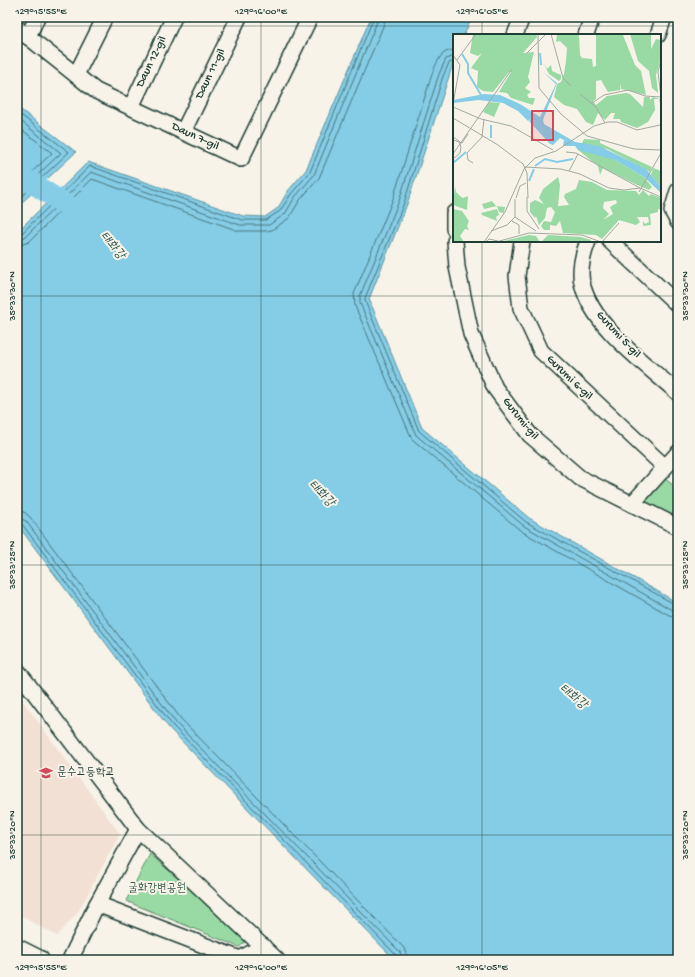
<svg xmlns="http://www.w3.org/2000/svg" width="695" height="977" font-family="'Gochi Hand','Poor Story',sans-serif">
<rect width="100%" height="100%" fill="#f7f3e8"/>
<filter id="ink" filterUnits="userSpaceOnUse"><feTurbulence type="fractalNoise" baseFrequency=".025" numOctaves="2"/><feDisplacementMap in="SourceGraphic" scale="8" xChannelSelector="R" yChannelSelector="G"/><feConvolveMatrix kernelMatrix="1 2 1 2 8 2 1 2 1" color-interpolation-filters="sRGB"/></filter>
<g filter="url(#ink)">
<polygon fill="#f3e0d4" points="17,693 120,834 78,912 57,936 17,914"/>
<g fill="#99daa4" stroke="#5c8c6c">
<polygon points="659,474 678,489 678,527 632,504"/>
<polygon points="150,854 248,940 239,947 126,901"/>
</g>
<g fill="#85cce6" stroke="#5c939f">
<polygon points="371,17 472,17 464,35 454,35 454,61 407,204 369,299 422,428 529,518 678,603 678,960 395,960 169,728 17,524 17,232 88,162 243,216 265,217 278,208 288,191 306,170"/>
<polygon points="17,107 76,152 17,207"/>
</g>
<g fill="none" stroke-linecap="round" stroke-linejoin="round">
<g stroke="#48767b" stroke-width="1">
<path d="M454 50C441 50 438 61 433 71L393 199 354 294 355 306 412 439 521 531 669 615 678 617"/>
<polyline points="454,56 446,59 439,74 399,201 360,296 360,303 416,435 524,526 672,610 678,611"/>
<polyline points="454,61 449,63 443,76 404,203 365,298 365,301 419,431 526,522 678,606"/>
<polyline points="17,112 69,152 17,201"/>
<polyline points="17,118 61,153 17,194"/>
<polyline points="17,126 52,153 17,186"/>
<polyline points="17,235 21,234 90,166 242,220 266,220 280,211 291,194 310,172 374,17"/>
<polyline points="17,240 25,237 91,172 240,225 269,225 285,214 295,197 314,175 379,17"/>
<polyline points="17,246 29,242 92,179 239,231 266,231 272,230 289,218 300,200 319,178 384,24 385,17"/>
<polyline points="17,511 24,512 30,517 181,719 404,948 408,960"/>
<polyline points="17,517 26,521 176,723 400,952 402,960"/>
<polyline points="17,522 22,524 173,726 396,955 397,960"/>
</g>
<polyline stroke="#85cce6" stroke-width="21" points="17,173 77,212"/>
<g stroke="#1f3d34" stroke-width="18">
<g id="minor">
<polyline points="17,28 96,91 241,159 310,17"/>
<polyline points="515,35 522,17"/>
<polyline points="586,35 592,17"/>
<polyline points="658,35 664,17"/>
<polyline points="28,37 37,17"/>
<polyline points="76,75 105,17"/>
<polyline points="131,107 174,17"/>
<polyline points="183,132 239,17"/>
<polyline points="678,191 672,211 678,222"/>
<polyline points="454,213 454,229"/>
<polyline points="455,241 457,267 471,334 495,388 530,435 580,478 678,527"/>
<polyline points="522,241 517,276 521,308 541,351 665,467"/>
<path d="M588 241C583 254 579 269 582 283 592 327 646 364 678 393"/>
<polyline points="610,241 678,305"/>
<polyline points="632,504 678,453"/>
<polyline points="17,670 138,829 277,960"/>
<polyline points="97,904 240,959 263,946"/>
<polyline points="70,960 97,904 138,829"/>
</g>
</g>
<g stroke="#1f3d34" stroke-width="22">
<polyline id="major" points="17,949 39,960"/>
</g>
<use href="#minor" stroke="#f7f3e8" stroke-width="15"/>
<use href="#major" stroke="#f7f3e8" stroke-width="19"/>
</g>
</g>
<path fill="none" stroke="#1f3d34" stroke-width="1" stroke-opacity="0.45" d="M41 17V960M261 17V960M482 17V35M17 26H678M482 241V960M17 296H678M17 565H678M17 835H678"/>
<defs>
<g id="school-bare" transform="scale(1.08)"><path d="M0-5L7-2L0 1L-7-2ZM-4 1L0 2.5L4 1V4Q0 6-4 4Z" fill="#d1495b" stroke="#f7f3e8" stroke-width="2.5" paint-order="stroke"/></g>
</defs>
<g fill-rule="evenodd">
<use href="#school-bare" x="46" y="773"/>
</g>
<g text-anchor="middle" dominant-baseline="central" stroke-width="4" stroke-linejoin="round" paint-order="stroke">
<g font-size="12" fill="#1f3d34" stroke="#f7f3e8">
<text transform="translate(152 62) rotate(-64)">Daun 12-gil</text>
<text transform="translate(211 74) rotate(-64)">Daun 11-gil</text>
<text transform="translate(195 137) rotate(25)">Daun 7-gil</text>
<text transform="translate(618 335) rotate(47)">Gurumi 5-gil</text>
<text transform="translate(569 378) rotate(44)">Gurumi 6-gil</text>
<text transform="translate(520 419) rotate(51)">Gurumi-gil</text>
</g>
<g font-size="12" fill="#1f3d34" stroke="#f7f3e8" text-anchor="start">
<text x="57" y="773">문수고등학교</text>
</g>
<g font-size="12" fill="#375c4a" stroke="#f7f3e8">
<text x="157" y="889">굴화강변공원</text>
</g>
<g font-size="13" font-style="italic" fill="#335a58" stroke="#f7f3e8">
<text transform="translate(112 246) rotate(50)">태화강</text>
<text transform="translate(321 494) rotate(45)">태화강</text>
<text transform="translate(573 697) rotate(38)">태화강</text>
</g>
</g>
<g transform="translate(453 34)">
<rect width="208" height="208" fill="#f7f3e8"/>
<path d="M20 0H83L84 3 70 19 81 18 75 43 77 48 72 54 78 58 74 61 76 64H82L80 71 58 64 54 59 46 58 58 38H56L40 58 30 57 24 53 25 37 18 34 29 19 25 22 17 19ZM104 0H126L127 21 129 24 139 25 140 33 143 32V0L170 1 182 31 188 37 193 61 168 55V49L167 56 155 58 148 46 143 47V65L140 67 143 71 154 62 173 59 177 60 190 73 191 63H197V66L200 63 207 65 208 70V76H206L208 75 206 65H201L202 76 195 88 184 94 168 88 167 85H160L162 79H158L152 86 145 79 140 91 133 88 124 75 111 71 101 63 104 50 108 48 111 40 113 27 114 14 107 7 103 8ZM177 0H198V15L203 5 208 6V24L203 41 205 59 199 54 196 37 185 27ZM90 29 94 35 98 31 99 37 108 41V45L106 47 96 40ZM36 68 47 69 41 83 30 78ZM131 105 147 106V109L199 133 197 138 154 115 128 111ZM125 116 146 120 162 126 191 143 199 153 196 156 182 150 150 134 147 141 145 132ZM200 134 208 137V153L198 141ZM105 143 107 151 105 172 116 171 111 163 112 160 123 155 126 146 139 148 154 156 183 157 186 161 190 156 196 162 198 160 208 164V176L205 175V178L197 180 198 191 190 192V187L192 190 196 188 195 183H184L187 188 183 191 166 186 149 205 143 201 110 199 107 187 103 192 97 191V196H91L88 192 91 187 98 188 102 178 98 173 94 174 92 184 86 191 83 182 82 184 77 178V169L82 166 91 170 86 164 90 155ZM163 166 164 169 157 173 160 180 150 186 156 180 150 174 151 168ZM2 152 3 158 7 162 10 164 15 162 14 176 0 171ZM39 167 43 172 52 173 51 179 46 178 44 172 31 175 29 170ZM0 175 9 177 16 187 14 192 16 196 12 195 7 202 11 208H0ZM44 175 46 181 43 183 44 187 29 181 28 179ZM76 201 83 202 87 208H47ZM95 201 128 203 138 206 137 208 89 207Z" fill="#99daa4" fill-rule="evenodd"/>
<path d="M88 30 90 38 104 49 90 86 91 90 122 108 146 112 193 135 208 153V159L191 143 162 126 125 116 122 112H110L111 106 107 104 100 111 97 110 76 87 78 84 75 87 65 77 50 69 26 66 0 69V66L31 60 47 61 67 70 87 83 103 50 90 38Z" fill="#85cce6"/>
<path fill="none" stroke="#85cce6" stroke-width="2" d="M87 19 88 31M9 20 15 30V39L28 61M38 91V104M0 129 13 118M82 132 92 125 104 128 120 125M76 147 81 135"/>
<path fill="none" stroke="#a1aaa0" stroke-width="1" d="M85 0 86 54 108 80 134 102 181 115 208 116M98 0 110 44 118 52M74 19 93 0M0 21 7 31 0 70M4 26 23 0M208 26 205 38 208 64M127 60 143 73 152 89M139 69 151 61 175 56 192 62 208 63M0 73 28 85 58 92 100 116M0 84 45 111 70 130 74 139 75 164M0 103 6 107 8 113 7 119 0 125M0 106 9 109 15 100M113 118 123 119 187 154M0 120 59 35M20 129 15 126 14 119 29 103 31 85M72 133 108 135 127 140 156 154 171 156 187 154 208 163M116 137 125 120M186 158 208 119M74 163V177L86 195M63 164 67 152 73 149M62 183 83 197M59 187 66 191V200M38 197 54 191 62 183V165M31 208 52 178 71 135 82 124 103 117 141 92 155 88H164L184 96 207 91M33 208 36 205 45 207M43 208 76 199 129 201 148 208M149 208 166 189"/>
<path fill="#d1495b" fill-opacity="0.15" stroke="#d1495b" stroke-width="2" d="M79 77H100V106H79Z"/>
<rect width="208" height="208" fill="none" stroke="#1f3d34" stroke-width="2"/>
</g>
<rect width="695" height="977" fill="none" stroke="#f7f3e8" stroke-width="44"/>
<rect x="22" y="22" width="651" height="933" fill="none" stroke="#1f3d34" stroke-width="1.5"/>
<g font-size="10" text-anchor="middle" fill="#1f3d34">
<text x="41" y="14">129°15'55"E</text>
<text x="261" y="14">129°16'00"E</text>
<text x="482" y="14">129°16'05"E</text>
<text transform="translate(11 296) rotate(-90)" y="4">35°33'30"N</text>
<text transform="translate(684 296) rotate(-90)" y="4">35°33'30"N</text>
<text transform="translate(11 565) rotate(-90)" y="4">35°33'25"N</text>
<text transform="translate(684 565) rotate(-90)" y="4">35°33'25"N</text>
<text transform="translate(11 835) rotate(-90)" y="4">35°33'20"N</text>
<text transform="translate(684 835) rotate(-90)" y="4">35°33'20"N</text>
<text x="41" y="970">129°15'55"E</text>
<text x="261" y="970">129°16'00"E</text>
<text x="482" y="970">129°16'05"E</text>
</g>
</svg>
